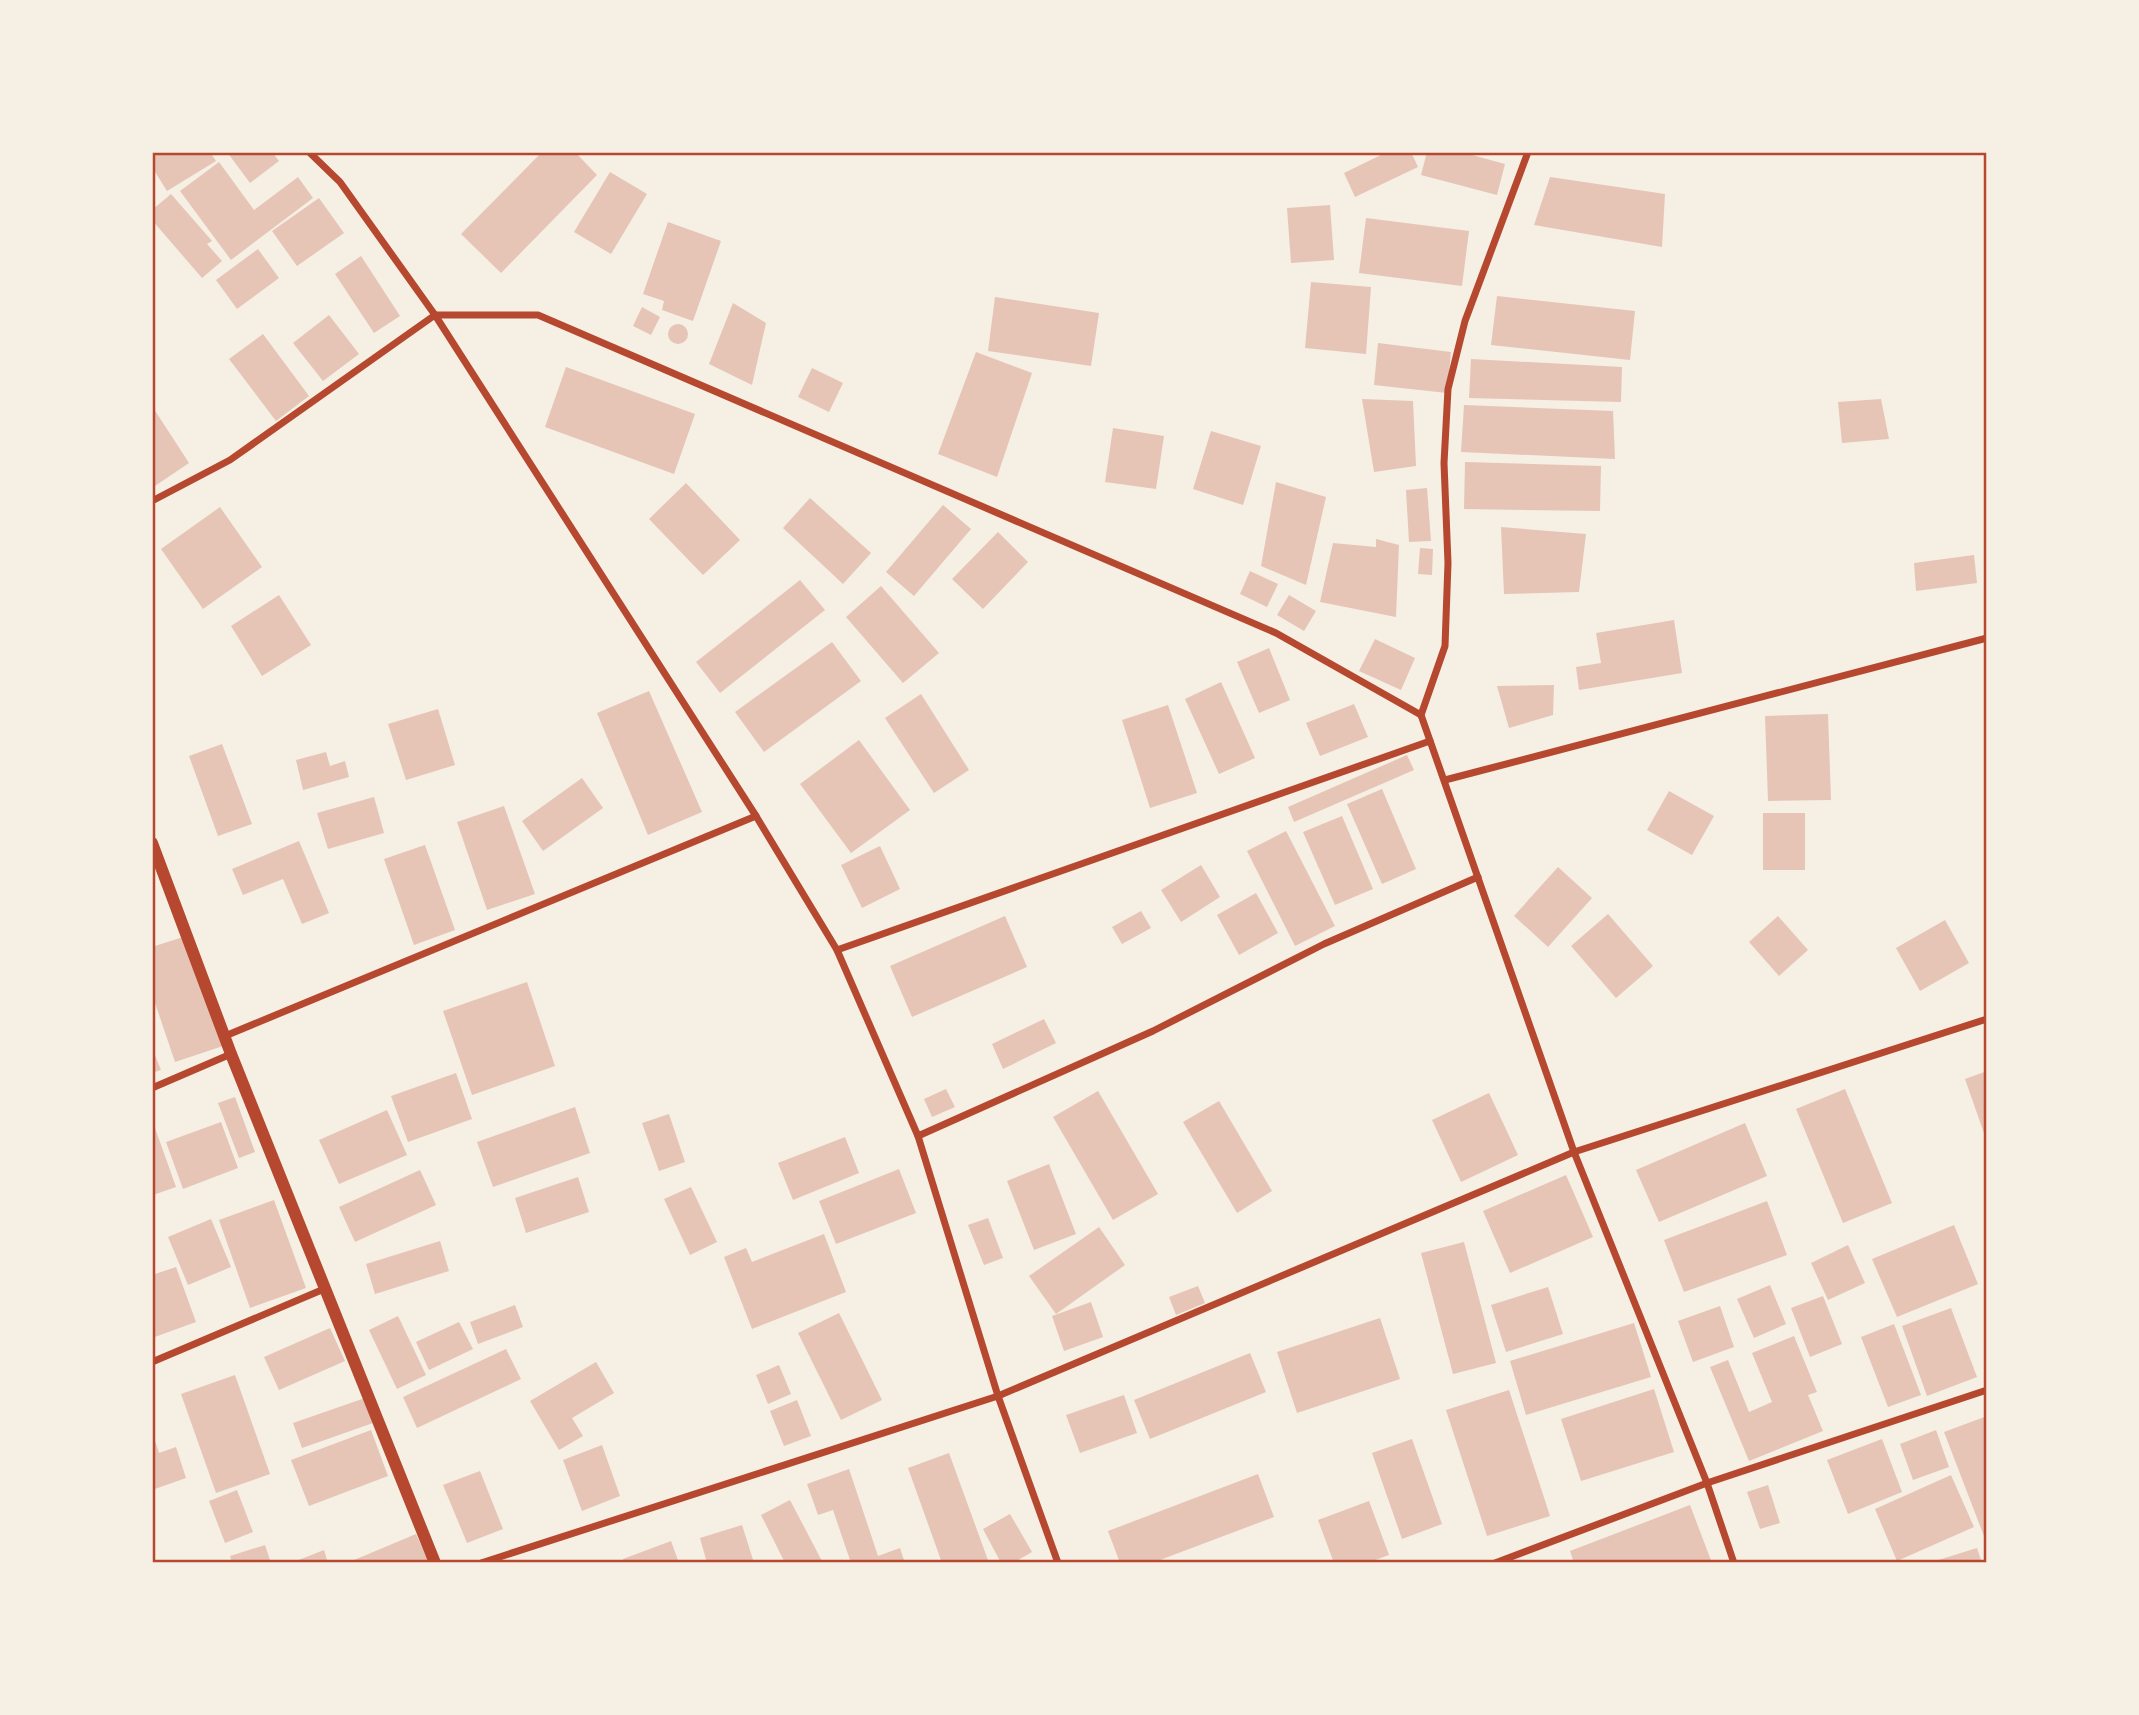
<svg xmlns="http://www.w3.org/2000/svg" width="2139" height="1715" font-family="'Sofia Sans Condensed',sans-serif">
<rect width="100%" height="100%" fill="#f6efe4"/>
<g fill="#e6c5b7">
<polygon points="152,152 210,152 216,161 167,191 152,167"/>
<polygon points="227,152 272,152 279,161 250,183"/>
<polygon points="542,152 575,152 597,175 501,273 461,234"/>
<polygon points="1387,152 1411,152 1418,167 1355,197 1344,173"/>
<polygon points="1427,152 1461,152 1505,164 1497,195 1421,175"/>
<polygon points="219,162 254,210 298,177 313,198 231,260 180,191"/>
<polygon points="610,172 647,194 611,254 574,232"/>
<polygon points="1550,177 1665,194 1662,247 1534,225"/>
<polygon points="171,194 212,241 207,244 222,261 202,278 152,220 152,210"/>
<polygon points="319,198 344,233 297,266 272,231"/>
<polygon points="1330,205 1334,260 1291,263 1287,208"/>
<polygon points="1366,218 1469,231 1462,286 1359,273"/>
<polygon points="668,222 721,241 693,321 662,310 664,301 643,294"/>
<polygon points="258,249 279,278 237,309 216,280"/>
<polygon points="361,256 400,316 374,333 335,274"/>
<polygon points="1311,282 1371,287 1366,354 1305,348"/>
<polygon points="1497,296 1635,311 1630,360 1491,345"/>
<polygon points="995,297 1099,313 1091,366 988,351"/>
<polygon points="733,303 766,323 752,385 709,364"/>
<polygon points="642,307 660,317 651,335 633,326"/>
<polygon points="329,315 359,354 323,381 293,343"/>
<circle cx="678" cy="334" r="10"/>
<polygon points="263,334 309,396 276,421 229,359"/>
<polygon points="1378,343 1451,352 1447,393 1374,385"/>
<polygon points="976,352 1032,373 997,477 938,454"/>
<polygon points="1471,359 1622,367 1621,402 1469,398"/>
<polygon points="566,367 695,414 674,474 545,427"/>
<polygon points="812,368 843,383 829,412 798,397"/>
<polygon points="1362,399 1413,401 1416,466 1374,472"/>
<polygon points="1881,399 1889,439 1842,443 1838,402"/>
<polygon points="1464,405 1613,411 1615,459 1461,452"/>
<polygon points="152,406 189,463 152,488"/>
<polygon points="1113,428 1164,436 1156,489 1105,482"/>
<polygon points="1211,431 1261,446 1243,505 1193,489"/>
<polygon points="1465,462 1601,466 1600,511 1464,509"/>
<polygon points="1276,482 1326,497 1306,585 1261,566"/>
<polygon points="686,483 740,540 703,575 649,519"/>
<polygon points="1427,488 1431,541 1409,542 1406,490"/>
<polygon points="810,498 871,553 843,584 783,528"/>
<polygon points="943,505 971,529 914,596 886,572"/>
<polygon points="220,507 262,567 203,609 161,549"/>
<polygon points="1501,527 1586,534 1579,592 1504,594"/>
<polygon points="998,532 1028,562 983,609 952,579"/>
<polygon points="1376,539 1399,545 1396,617 1320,602 1333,543 1376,547"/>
<polygon points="1420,548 1433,549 1432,575 1418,574"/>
<polygon points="1974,555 1977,583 1916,591 1914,563"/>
<polygon points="1250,571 1278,584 1267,607 1240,594"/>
<polygon points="800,580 825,610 720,693 696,662"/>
<polygon points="881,586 939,653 903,683 846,617"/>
<polygon points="279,595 311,645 262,676 231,626"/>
<polygon points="1289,595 1316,611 1304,631 1277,615"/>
<polygon points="1674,620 1682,673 1579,690 1576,667 1601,663 1596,633"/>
<polygon points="1375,639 1415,658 1401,690 1359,671"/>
<polygon points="832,642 861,681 764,752 735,712"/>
<polygon points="1269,648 1290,700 1259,713 1237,662"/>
<polygon points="1221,682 1255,758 1219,774 1185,699"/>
<polygon points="1554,685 1553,715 1509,728 1497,686"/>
<polygon points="649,691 702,812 648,835 597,713"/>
<polygon points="921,694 969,770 934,793 885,718"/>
<polygon points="1354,704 1368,737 1320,756 1306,723"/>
<polygon points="1168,705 1197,793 1150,808 1122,720"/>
<polygon points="438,709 455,765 406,780 388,724"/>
<polygon points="1828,714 1831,800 1768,801 1765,716"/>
<polygon points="859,740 910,810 851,853 800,784"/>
<polygon points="222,744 252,824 218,836 189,756"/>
<polygon points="326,752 330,766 345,761 349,777 303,790 296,760"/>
<polygon points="1407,755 1414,770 1294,822 1288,807"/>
<polygon points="582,778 603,808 543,851 522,821"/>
<polygon points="1382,789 1416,869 1382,884 1347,804"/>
<polygon points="1669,791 1714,816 1692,855 1647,830"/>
<polygon points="374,797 384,833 328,849 317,813"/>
<polygon points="504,806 535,894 487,910 457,822"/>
<rect x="1763" y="813" width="42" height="57"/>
<polygon points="1342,816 1373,889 1335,905 1303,832"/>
<polygon points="1286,831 1335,926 1295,946 1247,851"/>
<polygon points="299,841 329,913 302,924 283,879 243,895 232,869"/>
<polygon points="425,845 455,930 414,945 384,859"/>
<polygon points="880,846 900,889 862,908 841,865"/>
<polygon points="1201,865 1220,897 1181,922 1161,890"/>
<polygon points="1558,867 1592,898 1548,947 1514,916"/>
<polygon points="1256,893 1278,933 1239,955 1217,915"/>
<polygon points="1141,911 1151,928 1122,944 1112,927"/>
<polygon points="1608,914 1653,966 1616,998 1571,946"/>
<polygon points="1005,916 1027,967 912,1017 890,966"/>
<polygon points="1778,916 1808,950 1779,976 1749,942"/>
<polygon points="1945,920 1969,963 1920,991 1896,948"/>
<polygon points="186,936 223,1046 175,1062 152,994 152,947"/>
<polygon points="527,982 555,1066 472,1095 443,1011"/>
<polygon points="1044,1019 1056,1043 1003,1069 992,1044"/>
<polygon points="152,1048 161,1070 152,1073"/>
<polygon points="1987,1071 1987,1139 1986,1139 1965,1079"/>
<polygon points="456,1073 472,1119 408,1142 391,1096"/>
<polygon points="946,1089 955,1107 932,1117 924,1099"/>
<polygon points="1845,1089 1892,1203 1843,1223 1796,1109"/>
<polygon points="1098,1091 1158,1194 1113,1220 1053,1117"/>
<polygon points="1489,1093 1518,1155 1461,1182 1432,1120"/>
<polygon points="235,1097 255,1152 239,1158 218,1103"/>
<polygon points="1219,1101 1272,1191 1237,1213 1183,1122"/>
<polygon points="575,1107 590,1153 493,1187 477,1142"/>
<polygon points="387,1110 407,1155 339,1184 319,1140"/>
<polygon points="669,1114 685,1162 659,1171 642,1123"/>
<polygon points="221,1122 238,1168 183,1189 166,1142"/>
<polygon points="1745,1123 1767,1176 1659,1222 1636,1170"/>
<polygon points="155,1128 176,1187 153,1195 152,1129"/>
<polygon points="845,1137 859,1173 793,1200 778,1163"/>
<polygon points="1049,1164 1076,1234 1034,1250 1007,1181"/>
<polygon points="899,1169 916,1213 836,1244 819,1201"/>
<polygon points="420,1170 436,1205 355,1242 339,1207"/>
<polygon points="1566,1175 1593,1237 1510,1273 1483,1211"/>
<polygon points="578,1177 589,1212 526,1233 515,1198"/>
<polygon points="691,1187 717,1242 690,1255 664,1199"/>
<polygon points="274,1200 306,1288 250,1308 219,1220"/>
<polygon points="1767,1201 1787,1255 1684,1292 1664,1240"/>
<polygon points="988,1218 1003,1258 984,1265 968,1225"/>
<polygon points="211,1219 231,1267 188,1285 168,1237"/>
<polygon points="1954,1225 1978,1284 1897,1317 1872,1259"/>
<polygon points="1099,1227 1125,1265 1056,1314 1029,1276"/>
<polygon points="824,1234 846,1292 752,1329 724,1257 746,1248 752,1262"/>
<polygon points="440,1241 449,1271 375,1294 366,1264"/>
<polygon points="1464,1242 1496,1363 1453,1374 1421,1253"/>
<polygon points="1848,1245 1865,1283 1828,1300 1811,1263"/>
<polygon points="176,1267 196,1322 152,1338 152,1275"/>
<polygon points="1770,1285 1786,1324 1754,1338 1737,1299"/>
<polygon points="1198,1286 1205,1303 1176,1315 1169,1297"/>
<polygon points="1548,1287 1563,1334 1506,1352 1491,1305"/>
<polygon points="1823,1296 1842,1344 1810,1357 1791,1308"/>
<polygon points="1091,1302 1103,1337 1064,1351 1052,1316"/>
<polygon points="515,1305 523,1327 478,1344 470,1322"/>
<polygon points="1720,1306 1734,1347 1693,1362 1678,1321"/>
<polygon points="1951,1308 1977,1377 1927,1396 1902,1326"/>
<polygon points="839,1313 882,1400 841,1420 798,1333"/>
<polygon points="398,1316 426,1375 397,1389 369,1330"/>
<polygon points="1380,1318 1400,1379 1297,1413 1277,1352"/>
<polygon points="459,1322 473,1349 429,1370 416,1342"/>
<polygon points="1634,1323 1651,1377 1526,1415 1510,1361"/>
<polygon points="1894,1324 1921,1395 1888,1407 1861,1337"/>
<polygon points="330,1328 345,1361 279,1390 264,1357"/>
<polygon points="1794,1336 1817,1392 1808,1395 1823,1431 1749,1461 1710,1367 1728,1360 1749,1412 1772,1402 1752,1353"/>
<polygon points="506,1349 521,1379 417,1428 403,1397"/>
<polygon points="1250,1353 1266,1392 1150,1439 1134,1400"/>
<polygon points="596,1362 614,1393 572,1418 583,1436 559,1450 530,1401"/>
<polygon points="779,1365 791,1394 768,1404 756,1375"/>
<polygon points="235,1375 270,1474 216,1493 181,1394"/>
<polygon points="1654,1389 1674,1452 1581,1481 1561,1419"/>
<polygon points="1509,1390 1550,1516 1487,1536 1446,1410"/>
<polygon points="1124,1395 1137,1433 1080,1453 1066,1415"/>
<polygon points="365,1398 373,1423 302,1448 293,1423"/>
<polygon points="797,1400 811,1436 784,1446 770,1411"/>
<polygon points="1987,1416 1987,1544 1944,1432"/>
<polygon points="371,1430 388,1476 309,1506 291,1460"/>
<polygon points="1936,1430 1949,1467 1913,1480 1900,1444"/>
<polygon points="153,1434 159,1453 176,1447 186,1478 152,1490"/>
<polygon points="1412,1439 1442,1524 1402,1539 1372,1453"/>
<polygon points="1882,1439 1902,1492 1848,1514 1827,1460"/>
<polygon points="602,1445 620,1496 582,1511 563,1460"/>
<polygon points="949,1453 989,1563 942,1563 908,1468"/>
<polygon points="849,1469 878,1556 900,1548 905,1563 851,1563 833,1510 818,1515 807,1484"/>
<polygon points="480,1471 503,1529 467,1543 443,1485"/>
<polygon points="1258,1474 1274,1517 1152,1563 1120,1563 1108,1531"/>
<polygon points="1951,1475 1974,1527 1897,1561 1875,1509"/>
<polygon points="1768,1485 1780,1523 1760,1529 1747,1492"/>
<polygon points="237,1490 253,1532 225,1543 209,1501"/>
<polygon points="790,1500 823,1563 785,1563 761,1515"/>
<polygon points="1369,1501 1389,1555 1367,1563 1334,1563 1318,1520"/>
<polygon points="1690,1505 1712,1563 1574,1563 1570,1551"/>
<polygon points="1010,1514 1032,1552 1013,1563 1001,1563 983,1529"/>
<polygon points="742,1525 754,1563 707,1563 700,1538"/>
<polygon points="416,1534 429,1563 347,1563"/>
<polygon points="671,1541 679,1563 624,1563 623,1559"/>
<polygon points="265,1545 271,1563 232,1563 230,1556"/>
<polygon points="1977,1548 1982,1563 1932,1563 1932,1562"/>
<polygon points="324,1550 328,1563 291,1563"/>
</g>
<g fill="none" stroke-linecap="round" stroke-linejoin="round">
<g stroke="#b5482f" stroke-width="7">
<polyline points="309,152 340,182 435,315 756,816 837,950 918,1136 998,1396 1058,1563"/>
<polyline points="1528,152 1465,321 1448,389 1444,463 1448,563 1445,646 1421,715 1574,1152 1707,1483 1734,1563"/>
<polyline points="152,501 230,460 435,315 538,315 1276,633 1421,715"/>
<polyline points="1445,780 1987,638"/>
<polyline points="837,950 1430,741"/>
<polyline points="225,1036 756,816"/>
<polyline points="152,1088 231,1054"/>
<polyline points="918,1136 1153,1031 1324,944 1478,877"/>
<polyline points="152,1362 324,1289"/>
<polyline points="481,1563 998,1396 1574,1152 1987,1019"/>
<polyline points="1495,1563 1707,1483 1987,1390"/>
</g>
<polyline stroke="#b5482f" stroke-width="12" points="152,843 231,1054 435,1563"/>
</g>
<rect width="2139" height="1715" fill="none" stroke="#f6efe4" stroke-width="308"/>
<rect x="154" y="154" width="1831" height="1407" fill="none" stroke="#b5482f" stroke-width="2.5"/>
</svg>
